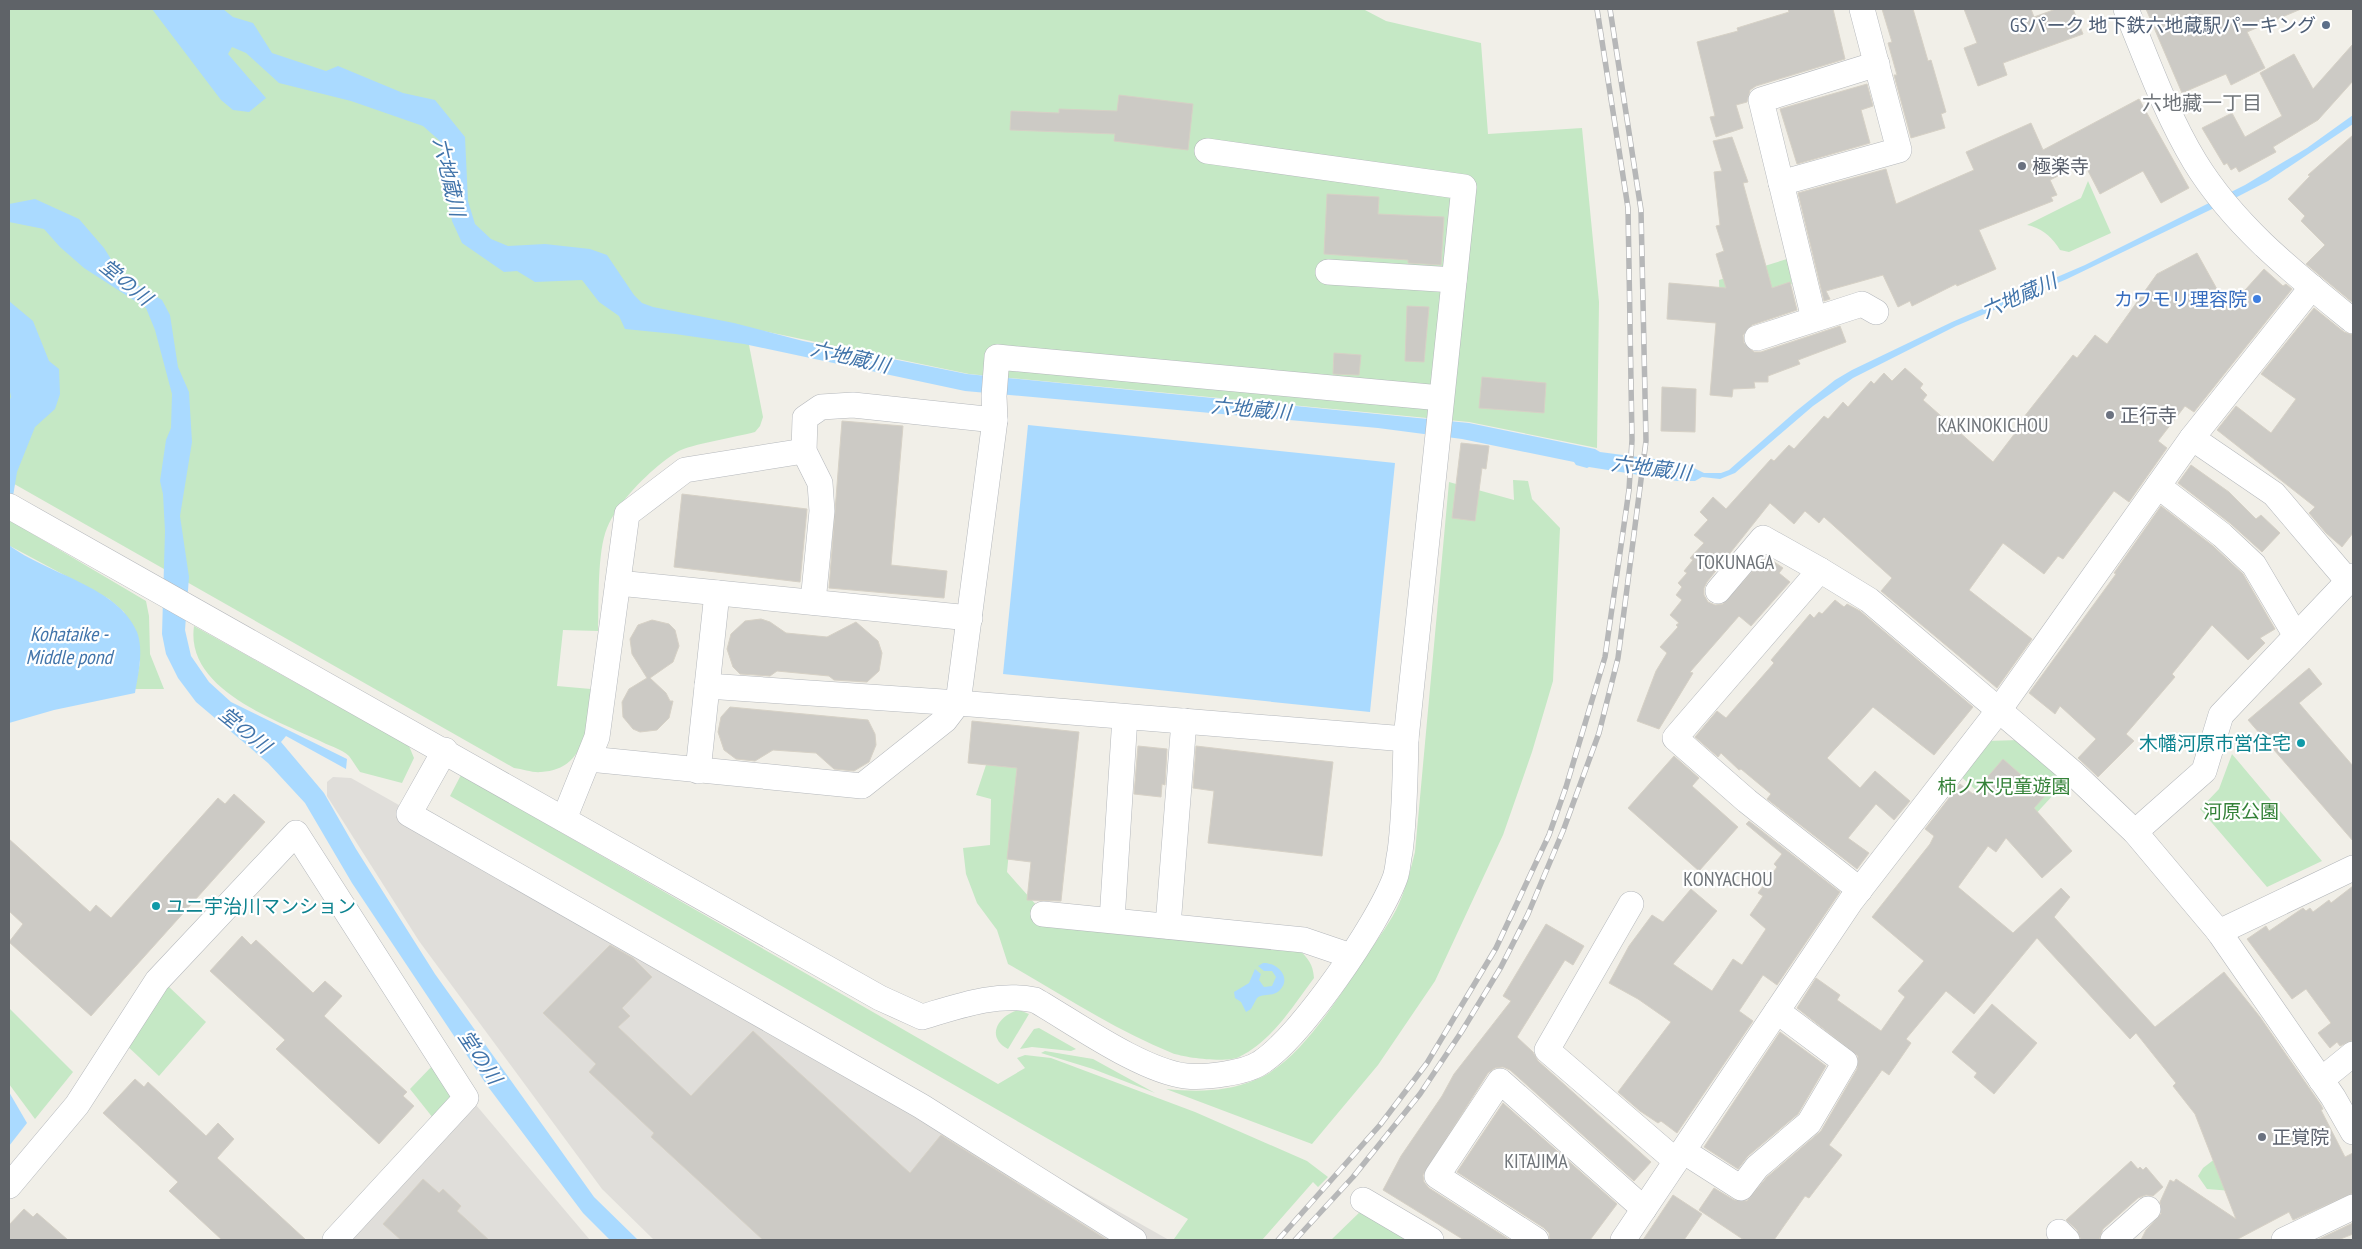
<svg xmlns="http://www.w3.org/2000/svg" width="2362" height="1249" font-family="'PT Sans Narrow','Noto Sans JP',sans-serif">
<rect width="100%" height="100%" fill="#f1efe8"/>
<g fill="#e0deda">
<polygon points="333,777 351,778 1169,1240 654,1240 602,1189 419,941 327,796 327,782"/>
<polygon points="476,1105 590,1240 351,1240"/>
</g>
<g fill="#c5e8c5">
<path d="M9 9H1363L1386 21 1481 43 1488 134 1582 128 1599 302 1597 448 1469 422 969 374 749 328V345L763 417 760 426 755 432C737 437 691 444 677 452 654 466 617 502 607 528 597 552 599 603 598 631L563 630 557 686 591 689C587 724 588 769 541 772 533 773 523 769 514 768L9 481Z"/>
<path d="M2088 181 2111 233 2069 252 2060 250C2052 237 2042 228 2027 225L2081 198Z"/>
<polygon points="1787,259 1792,284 1720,312 1719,280"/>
<path d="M1513 480 1528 481 1532 499 1560 528 1553 681 1532 752 1503 835 1435 981 1378 1065 1312 1144 1166 1089C1197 1092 1226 1092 1255 1080 1298 1064 1338 998 1363 961 1374 944 1387 927 1396 910 1405 892 1410 872 1415 852L1449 482 1514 500Z"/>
<polygon points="9,520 146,601 149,616 150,654 164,689 135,689 140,662 124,612 109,599 10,546"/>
<path d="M194 626 409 746 414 758 402 783 360 772C356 767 353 761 349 756 342 749 327 745 318 740 274 719 185 689 194 626Z"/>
<polygon points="2020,740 2066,781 2021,830 1958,774 1986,741"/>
<polygon points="2232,754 2322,861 2267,887 2200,809 2219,789"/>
<path d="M986 765 1017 768 1007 872 1054 925 1298 949C1308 958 1313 964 1314 978 1293 1006 1272 1041 1239 1057 1227 1063 1185 1058 1172 1053 1115 1030 1061 994 1008 964L997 930 977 903 966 874 963 848 990 845 991 799 976 795Z"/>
<polygon points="461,775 998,1084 1025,1068 1017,1058 1025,1055 1051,1058 1195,1112 1307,1161 1328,1177 1318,1187 1313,1182 1262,1240 1176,1240 1174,1239 1188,1219 450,796"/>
<polygon points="168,986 206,1022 159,1076 122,1041"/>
<polygon points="9,1008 73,1072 35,1119 9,1084"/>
<path d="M1019 1010 1029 1014 1008 1049C985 1037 998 1015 1019 1010Z"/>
<polygon points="1039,1028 1076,1049 1071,1051 1032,1047 1020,1049 1034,1029"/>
<polygon points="1045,1051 1093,1059 1155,1093 1093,1069 1041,1053"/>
<polygon points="435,1063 456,1102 437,1123 410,1089"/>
<polygon points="2220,1155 2232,1191 2207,1189 2198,1176 2203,1168"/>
<polygon points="1364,1208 1421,1240 1331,1240"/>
</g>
<g fill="#aadaff">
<polygon points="152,9 223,9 233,17 253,23 272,53 326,71 338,66 403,93 435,100 465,137 468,201 475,224 491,239 508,246 545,244 590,249 607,255 634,295 642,303 653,307 734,323 803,341 967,374 1469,423 1595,449 1600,452 1684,463 1704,473 1721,473 1729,470 1795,412 1835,380 1852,370 1952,322 2085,265 2245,185 2307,148 2353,115 2353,124 2268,181 2237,197 2067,279 1956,326 1853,378 1813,406 1735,473 1720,479 1702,477 1695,481 1677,481 1589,467 1587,468 1576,465 1574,462 1462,439 1378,428 965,391 744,344 675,334 625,329 619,316 599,302 582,280 535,282 517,271 504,272 462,243 452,221 440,141 423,126 351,101 279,83 246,53 232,47 228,54 266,98 249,112 233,110 221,100"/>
<polygon points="35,199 79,219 104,248 121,275 162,300 170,315 178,367 189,392 192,442 180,516 189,577 185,630 191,656 209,682 231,702 347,759 346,769 286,736 281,742 324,793 356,849 435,974 594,1197 638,1240 610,1240 583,1213 486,1084 352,883 305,803 268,763 196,702 178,678 166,654 162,634 165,531 163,494 160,481 166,440 171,428 172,394 155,330 146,308 84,268 60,247 44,229 9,222 9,204"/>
<polygon points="9,301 33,321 49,361 59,369 60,394 55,409 35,427 17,472 9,521 9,401 11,397 9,387"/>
<polygon points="1028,425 1395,463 1370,712 1003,674"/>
<path d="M9 545C46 574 118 586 137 632 144 651 138 675 135 693L54 710 9 723Z"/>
<path d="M1263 963C1277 962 1293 978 1279 991 1272 997 1264 993 1257 998L1251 1009 1246 1012 1241 1002 1235 998 1234 992 1249 983 1255 969 1261 974 1259 980 1264 987 1272 986 1276 977 1272 971H1264L1258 966Z"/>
<polygon points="9,1092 27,1123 9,1146"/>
</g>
<g fill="#cccac5" stroke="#d6d1c6">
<polygon points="1788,9 1833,9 1845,59 1756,86 1750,90 1747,102 1736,105 1743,128 1716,137 1710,117 1715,116 1697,42 1738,31 1737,28 1789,12"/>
<polygon points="1882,9 1913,9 1928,61 1931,60 1946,112 1941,114 1945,128 1911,138 1894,75 1897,75 1888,43 1892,42"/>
<polygon points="1964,9 2031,9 2034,17 2056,9 2073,9 2083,34 2003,63 2007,75 1978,86 1964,48 1977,43"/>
<polygon points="2146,9 2301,9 2247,32 2265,68 2231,85 2226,74 2182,93"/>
<polygon points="2353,44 2353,81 2318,120 2273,147 2276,152 2239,172 2236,167 2231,170 2227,163 2224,165 2202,128 2232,113 2245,137 2282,116 2260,73 2294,54 2313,89"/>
<polygon points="1867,84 1873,106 1861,110 1870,143 1797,164 1780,109"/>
<polygon points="1119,95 1193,104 1188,150 1114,141 1115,134 1010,130 1011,111 1059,113 1059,109 1117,111"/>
<polygon points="2139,99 2189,188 2161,203 2143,171 2100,194 2084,163 2050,180 2057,195 2051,197 2053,201 1979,230 1996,269 1957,286 1956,284 1912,306 1910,301 1898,307 1883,275 1826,291 1830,299 1824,301 1798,193 1886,169 1896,204 1974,170 1966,152 2031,123 2043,150"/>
<polygon points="2353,135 2353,303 2306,264 2325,245 2301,221 2305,216 2288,199 2310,176 2308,175"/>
<polygon points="1732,137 1748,182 1743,183 1772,288 1790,282 1797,310 1752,325 1743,335 1744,343 1754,352 1761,352 1840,326 1846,342 1798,360 1800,364 1768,376 1768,382 1754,382 1755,388 1733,389 1732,397 1710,395 1716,323 1667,319 1669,283 1726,288 1716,254 1724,251 1716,226 1720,225 1714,172 1722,171 1713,141"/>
<polygon points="1327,194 1379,197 1378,214 1444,217 1441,265 1408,263 1408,260 1324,254"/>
<polygon points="2197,253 2228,309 2264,269 2283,286 2286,284 2292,289 2194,412 2185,406 2158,441 2167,448 2129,502 2114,491 2063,559 2058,556 2044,574 2003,543 1969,590 2032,639 1997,688 1881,591 1892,578 1824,517 1819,523 1805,511 1794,524 1770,503 1707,582 1704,588 1704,595 1708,602 1715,605 1723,604 1766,556 1783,568 1779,573 1790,582 1751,626 1739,616 1690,672 1693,673 1659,729 1637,721 1656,671 1667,653 1660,647 1678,627 1676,625 1679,623 1670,615 1682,600 1676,595 1682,587 1678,583 1687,573 1684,571 1693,560 1690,558 1704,543 1694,535 1708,520 1700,512 1713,497 1726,509 1771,459 1774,461 1789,445 1794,449 1824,416 1828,419 1843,402 1848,407 1871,381 1874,384 1884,373 1892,381 1905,368 1923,384 1920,388 1927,395 1923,400 1993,462 2022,424 2020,422 2073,355 2077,358 2095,335 2107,344 2157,274"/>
<polygon points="1407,306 1429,307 1424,362 1405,361"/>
<polygon points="2314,308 2344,332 2353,335 2353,533 2342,547 2326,533 2309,513 2315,507 2217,430 2236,406 2271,433 2296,399 2261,374"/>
<polygon points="1334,353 1361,355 1359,375 1333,374"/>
<polygon points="1482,377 1546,383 1544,413 1479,408"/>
<polygon points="1662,387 1696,389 1695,432 1661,431"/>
<polygon points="842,421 903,426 891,565 947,571 944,598 829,588"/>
<polygon points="1461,443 1489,446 1486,469 1482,468 1475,521 1452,518"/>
<polygon points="2191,465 2229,492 2256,519 2261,515 2280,533 2262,552 2231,524 2178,483"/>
<polygon points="682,494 807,509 800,582 674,567"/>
<polygon points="2161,506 2213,546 2243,574 2275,629 2260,638 2265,643 2248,660 2212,625 2172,674 2175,677 2126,734 2134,741 2098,777 2078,758 2096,739 2060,706 2055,714 2029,693 2116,574 2114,573"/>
<polygon points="1835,600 1844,607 1847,604 1860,611 1973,707 1934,755 1873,707 1827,758 1860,788 1875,771 1910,801 1894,820 1876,804 1848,838 1869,853 1857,869 1767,799 1771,794 1741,769 1739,770 1721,753 1718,757 1695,737 1717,711 1726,718 1774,663 1771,660 1810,614 1814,618 1819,612 1822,614"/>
<polygon points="761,619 770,622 786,633 827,637 856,622 878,641 882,653 879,671 867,682 834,680 829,676 777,671 770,676 740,674 733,667 727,649 731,634 745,621"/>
<polygon points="652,620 669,624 675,630 679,646 673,662 650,678 666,693 670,701 673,701 669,718 657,730 640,732 633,729 623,717 622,702 629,689 647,678 632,654 630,639 638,625"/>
<polygon points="2309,668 2322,684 2299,703 2353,766 2353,841 2248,720"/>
<polygon points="730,707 868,720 875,734 876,745 869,762 854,771 834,769 816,753 773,750 755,761 736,759 724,750 718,732 721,717"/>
<polygon points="972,721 1079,732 1061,901 1027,900 1031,862 1007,859 1017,768 968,763"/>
<polygon points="1138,746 1167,749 1165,785 1162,784 1161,797 1134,794"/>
<polygon points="1196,746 1333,762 1322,856 1208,843 1214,791 1193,788"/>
<polygon points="1674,756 1699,778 1692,786 1738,827 1699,871 1628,808"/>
<polygon points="2003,759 2045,796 2034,808 2072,851 2042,878 2006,838 1996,852 1988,846 1958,887 2013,933 2061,888 2070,897 2054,917 2155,1027 2224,972 2260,1017 2321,1105 2323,1109 2321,1110 2345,1157 2353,1153 2353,1193 2293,1220 2289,1212 2236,1240 2141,1240 2146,1230 2161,1214 2160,1202 2170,1180 2174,1182 2176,1179 2236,1219 2195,1114 2173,1086 2176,1083 2136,1033 2130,1039 2037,938 1974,1014 1946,991 1906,1039 1911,1043 1889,1075 1882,1070 1829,1145 1842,1155 1809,1198 1805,1196 1774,1240 1744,1240 1699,1210 1714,1188 1734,1200 1747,1201 1767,1177 1821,1131 1857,1069 1858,1056 1797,1008 1816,978 1840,995 1837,1000 1881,1031 1905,997 1898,991 1924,961 1872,917 1930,844 1934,836 1925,829 1960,784 1973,794"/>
<polygon points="234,794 265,822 91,1016 9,942 23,924 9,911 9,839 90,912 96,905 111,918 218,798 225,804"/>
<polygon points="1749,821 1840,892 1777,985 1763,975 1739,1011 1753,1021 1677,1133 1661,1121 1658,1123 1640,1111 1618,1092 1671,1022 1638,999 1609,983 1629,946 1652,915 1663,922 1691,889 1717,911 1673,964 1712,991 1733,959 1742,965 1766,929 1750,915 1763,896 1758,893 1777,867 1774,864 1782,854 1746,824"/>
<polygon points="2353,886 2353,1040 2340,1046 2337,1042 2330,1048 2318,1033 2331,1023 2306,989 2292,999 2247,939 2266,926 2269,931 2303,908 2306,911 2310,908 2313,912 2329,900 2331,903"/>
<polygon points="1546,924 1584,946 1573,965 1565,960 1517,1037 1533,1052 1538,1061 1651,1162 1634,1181 1510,1070 1503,1067 1495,1068 1488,1073 1423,1175 1424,1182 1429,1188 1510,1240 1464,1240 1383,1190 1401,1156 1442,1096 1454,1074 1511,1001 1503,996"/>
<polygon points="242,936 251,945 256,940 313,993 325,981 342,996 324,1016 407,1092 403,1096 414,1106 379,1144 276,1049 285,1040 210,971"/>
<polygon points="610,945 633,958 652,977 622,1008 630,1016 618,1027 691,1096 753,1031 910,1173 941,1135 1107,1240 763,1240 651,1137 654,1133 589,1072 596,1064 543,1013"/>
<polygon points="1992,1004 2037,1043 1994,1094 1974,1077 1977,1073 1952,1052"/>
<polygon points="1780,1032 1826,1066 1798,1114 1748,1156 1738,1169 1704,1147"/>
<polygon points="135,1079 144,1087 148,1082 206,1136 218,1123 234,1139 217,1158 306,1240 222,1240 169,1191 178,1182 103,1113"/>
<polygon points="1503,1103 1617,1204 1590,1240 1550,1240 1549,1233 1544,1228 1457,1172"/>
<polygon points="2131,1161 2138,1169 2140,1167 2143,1170 2146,1167 2163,1187 2153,1196 2146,1195 2138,1198 2103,1229 2099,1240 2081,1240 2077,1230 2066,1220"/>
<polygon points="423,1179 439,1193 443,1189 461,1206 457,1211 489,1240 401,1240 383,1224"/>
<polygon points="1673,1195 1702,1214 1684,1240 1643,1240"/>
<polygon points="24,1209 33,1217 37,1213 68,1240 9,1240 9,1225"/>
<polygon points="2353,1223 2353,1234 2338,1240 2317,1240"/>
</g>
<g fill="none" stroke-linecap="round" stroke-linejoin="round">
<g stroke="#b5b8bc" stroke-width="26">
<g id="minor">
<path d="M2126 9C2147 60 2166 114 2195 162 2235 227 2294 273 2353 321"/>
<polyline points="1781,183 1899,150 1862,9"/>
<polyline points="1328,272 1454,280"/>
<polyline points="1814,319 1761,100 1877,64"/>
<polyline points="1757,338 1862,304 1876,312"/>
<polyline points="2192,438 2274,494 2348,581"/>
<polyline points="2158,486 2222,535 2254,565 2296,636"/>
<path d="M9 506 880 998 922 1017C959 1006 997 992 1035 1000 1075 1023 1142 1071 1186 1076 1205 1078 1245 1073 1260 1063 1300 1038 1378 924 1395 878 1398 870 1398 860 1400 852 1405 814 1405 777 1406 739"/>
<polyline points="618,583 970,618"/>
<polyline points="1718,591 1763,538 1820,570"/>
<polyline points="813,602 822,511 820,483 804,451 805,418 821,407 853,405 995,420"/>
<polyline points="707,686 958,703 1406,739 1464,187 1207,151"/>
<polyline points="445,750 409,814 921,1106 1134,1240"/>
<polyline points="589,759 862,786 945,720 958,703 995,420 994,396 997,357 1441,398"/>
<polyline points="698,771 717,593"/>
<polyline points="564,819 597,737 627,514 685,470 804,451"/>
<polyline points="2135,832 2204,771 2221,715 2353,576"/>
<polyline points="1860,890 1747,801 1675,738 1820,570 1869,600 2073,773 2135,832 2219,932 2333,1097 2353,1132"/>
<polyline points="1631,904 1547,1050 1676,1161"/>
<polyline points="1043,914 1304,940 1351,956"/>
<polyline points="1112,920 1125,717"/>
<polyline points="1168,926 1184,721"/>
<polyline points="2219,932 2353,868"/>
<polyline points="2321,1080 2353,1054"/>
<polyline points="1683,1151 1741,1188 1757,1167 1809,1123 1845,1062 1777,1011"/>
<polyline points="9,1186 77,1105 157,981 296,833 466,1098 335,1240"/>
<polyline points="1363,1200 1431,1240"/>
<polyline points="2059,1232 2067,1240"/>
<polyline points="1536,1240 1437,1176 1500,1081 1644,1209"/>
<polyline points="1623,1240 1851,901 1999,710 2192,438 2312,287"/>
<polyline points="2113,1240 2148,1209"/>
<polyline points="2284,1240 2353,1207"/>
</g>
</g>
<use href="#minor" stroke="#fff" stroke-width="25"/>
<g stroke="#b6b7b8" stroke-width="5.5">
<g id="rail">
<polyline points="1278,1240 1380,1125 1427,1063 1496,948 1549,835 1566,787 1605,657 1629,490 1632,440 1628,208 1597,9"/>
<polyline points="1295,1240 1353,1177 1420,1094 1462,1031 1501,967 1528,914 1563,831 1599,733 1618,658 1646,441 1641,210 1610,9"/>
</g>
</g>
<use href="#rail" stroke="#fff" stroke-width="4" stroke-dasharray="11" stroke-linecap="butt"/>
</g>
<circle fill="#5c6f8a" stroke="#fff" stroke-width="2" cx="2326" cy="25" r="5"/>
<g fill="#6b7280" stroke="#fff" stroke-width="2">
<circle cx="2022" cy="166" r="5"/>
<circle cx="2110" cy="415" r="5"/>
<circle cx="2262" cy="1137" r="5"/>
</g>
<circle fill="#3f7fe0" stroke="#fff" stroke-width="2" cx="2257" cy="299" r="5"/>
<g fill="#0f9aa8" stroke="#fff" stroke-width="2">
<circle cx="2301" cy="743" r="5"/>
<circle cx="156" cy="906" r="5"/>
</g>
<g text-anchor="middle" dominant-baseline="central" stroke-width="4.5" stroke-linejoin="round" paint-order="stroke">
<g font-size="19" fill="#4e5e75" stroke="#fff" text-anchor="end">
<text x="2316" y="25">GSパーク 地下鉄六地蔵駅パーキング</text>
</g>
<g font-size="19" fill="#5b616d" stroke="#fff" text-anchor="start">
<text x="2032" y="166">極楽寺</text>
<text x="2120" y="415">正行寺</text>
<text x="2272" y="1137">正覚院</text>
</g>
<g font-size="19" fill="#366cbe" stroke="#fff" text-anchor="end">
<text x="2247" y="299">カワモリ理容院</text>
</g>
<g font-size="19" fill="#0d838f" stroke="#fff" text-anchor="end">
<text x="2291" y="743">木幡河原市営住宅</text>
<text x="166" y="906" text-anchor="start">ユニ宇治川マンション</text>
</g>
<g font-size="19" fill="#348238" stroke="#fff">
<text x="2004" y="786">柿ノ木児童遊園</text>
<text x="2241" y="811">河原公園</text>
</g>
<g font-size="20" fill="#70757a" stroke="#fff">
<text x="2202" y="103">六地藏一丁目</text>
<text x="1993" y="425">KAKINOKICHOU</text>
<text x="1735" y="562">TOKUNAGA</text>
<text x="1728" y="879">KONYACHOU</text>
<text x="1536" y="1161">KITAJIMA</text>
</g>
<g font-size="20" font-style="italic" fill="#4174aa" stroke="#fff">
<text transform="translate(449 177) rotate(77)">六地蔵川</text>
<text transform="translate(126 282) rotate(39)">堂の川</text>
<text transform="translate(2019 296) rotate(-24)">六地蔵川</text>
<text transform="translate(850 357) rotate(13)">六地蔵川</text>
<text transform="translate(1251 409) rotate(5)">六地蔵川</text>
<text transform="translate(1651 468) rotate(7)">六地蔵川</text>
<text x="69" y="634">Kohataike -<tspan x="69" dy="23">Middle pond</tspan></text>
<text transform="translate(245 730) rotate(39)">堂の川</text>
<text transform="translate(480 1057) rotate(56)">堂の川</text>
</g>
</g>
<rect width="2362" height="1249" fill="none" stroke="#5f6368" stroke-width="20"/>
</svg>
